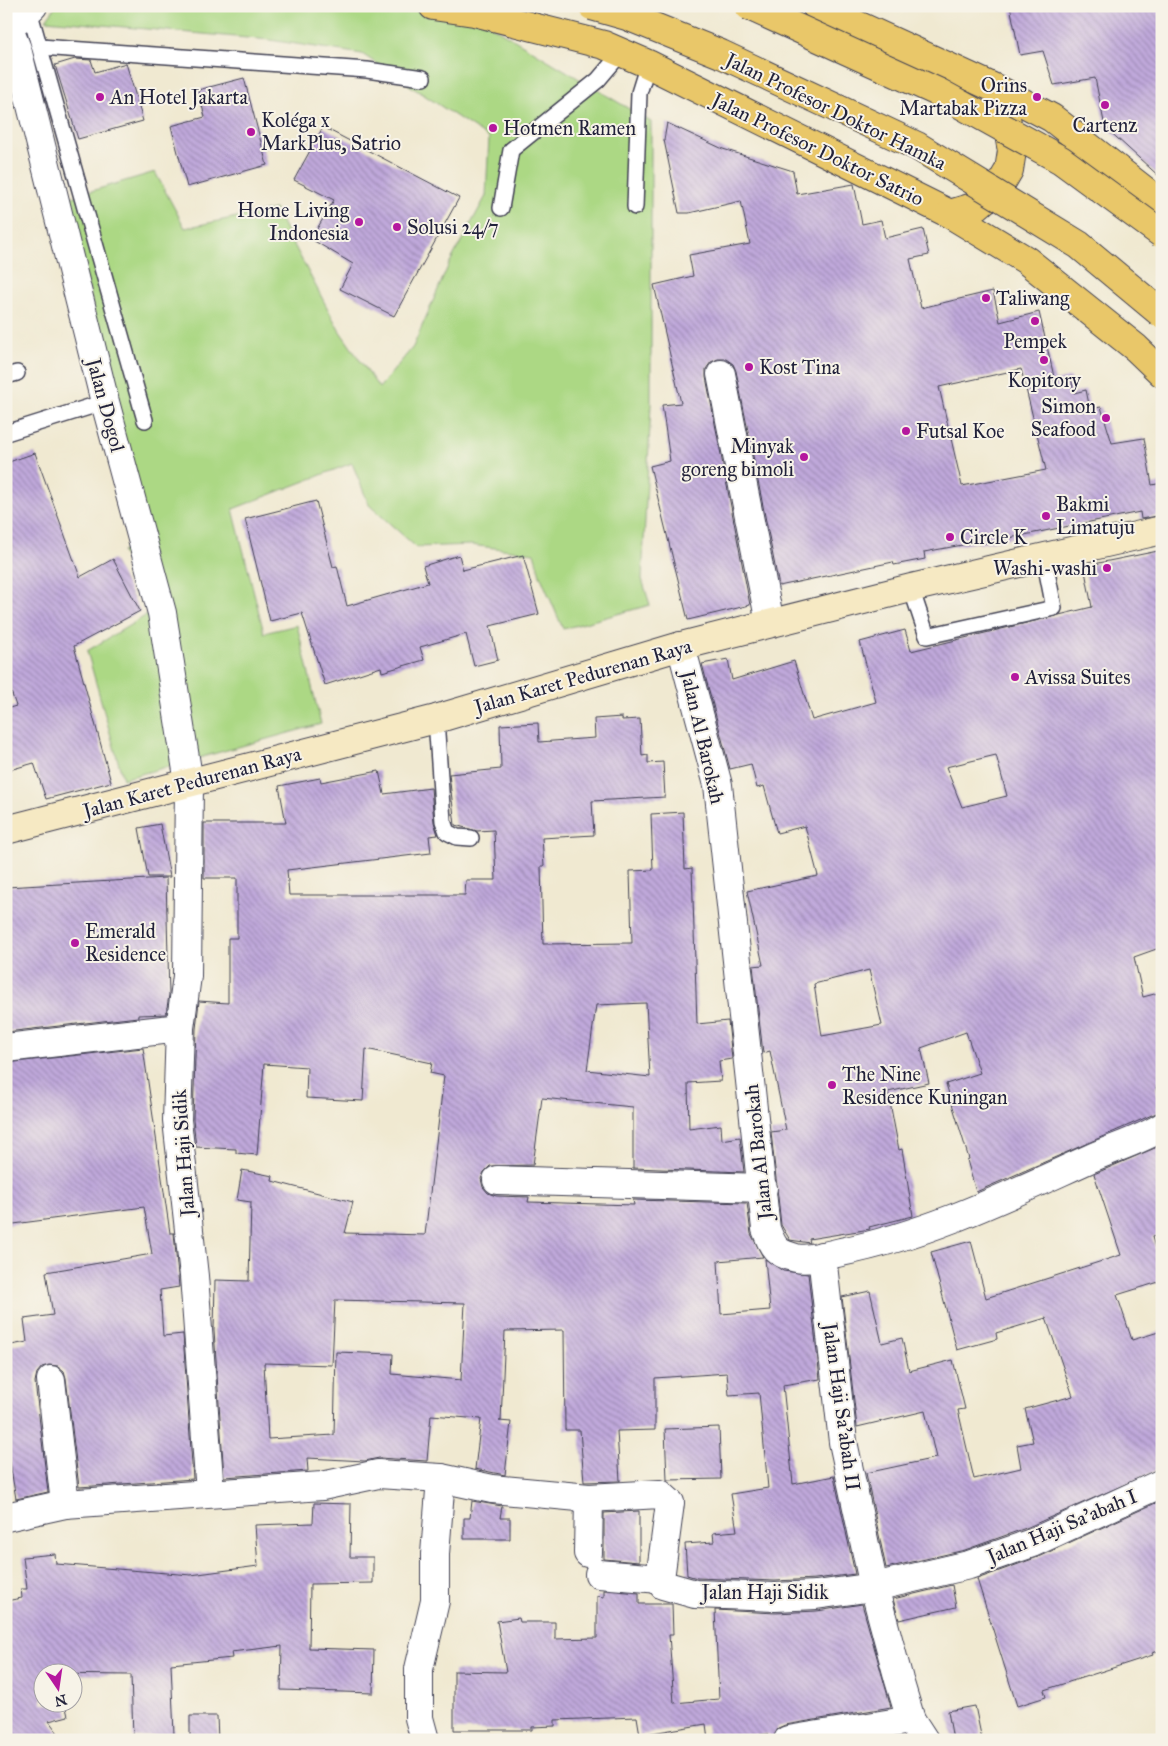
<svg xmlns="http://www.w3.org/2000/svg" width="1168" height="1746" font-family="'IM FELL Great Primer',serif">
<defs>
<pattern id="building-back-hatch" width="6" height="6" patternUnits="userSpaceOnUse" patternTransform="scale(1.25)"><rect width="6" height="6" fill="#c0a9db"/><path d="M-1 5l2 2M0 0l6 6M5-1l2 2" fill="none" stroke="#9c89b3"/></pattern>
</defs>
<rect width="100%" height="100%" fill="#f7f3e8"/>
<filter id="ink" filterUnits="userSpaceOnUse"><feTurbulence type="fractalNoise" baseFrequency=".02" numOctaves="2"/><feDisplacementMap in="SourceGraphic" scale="10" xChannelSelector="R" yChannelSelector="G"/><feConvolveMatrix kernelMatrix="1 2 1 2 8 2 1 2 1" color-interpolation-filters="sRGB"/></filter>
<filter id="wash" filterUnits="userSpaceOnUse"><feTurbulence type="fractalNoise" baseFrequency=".0096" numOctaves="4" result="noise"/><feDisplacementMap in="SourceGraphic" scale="20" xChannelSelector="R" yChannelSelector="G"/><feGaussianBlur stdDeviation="1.12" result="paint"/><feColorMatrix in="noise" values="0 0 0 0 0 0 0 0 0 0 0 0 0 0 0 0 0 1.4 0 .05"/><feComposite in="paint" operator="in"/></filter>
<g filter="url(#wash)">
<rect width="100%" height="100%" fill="#f0e9d1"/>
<polygon fill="#acd884" stroke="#677d60" points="56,6 443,6 466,11 651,122 651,405 642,579 650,605 563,629 540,575 534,553 471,545 416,547 369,505 352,463 233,509 264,633 297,625 321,724 123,779 87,651 155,610 122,552 147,542 68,198 155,172 185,228 275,209 339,330 379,388 413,347 449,264 486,196 489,138 362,54 270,40 46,20"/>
<g id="blocks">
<g fill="url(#building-back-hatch)" fill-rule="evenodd">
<polygon points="1010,6 1162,6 1162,179 1105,127 1095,78 1054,85 1043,51 1020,55"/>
<polygon points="75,59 91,60 95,72 126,63 143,121 78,139 55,65"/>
<polygon points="244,78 267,165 187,187 171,126 205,117 198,90"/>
<path d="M667 123 723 149 793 171 797 194 854 184 862 224 881 220 885 238 923 229 929 255 910 259 921 308 993 291 1000 322 1039 312 1055 381 1071 377 1074 393 1086 390 1090 409 1101 407 1112 443 1144 438 1152 485 1162 483V515L1141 519 1140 512 979 544V542L924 552 925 559 894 565 893 562 779 586 736 371 733 364 726 359H718L711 362 706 369V377L750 605 688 620 650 466 670 461 662 405 681 403 654 285 693 276 689 255 750 244 741 201 689 213H679L664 140ZM1021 369 1046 470 962 486 939 387Z"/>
<polygon points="323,127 459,198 394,316 340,289 353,264 311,239 334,200 294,180"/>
<polygon points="35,453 80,577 113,559 140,611 74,646 111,782 46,799 34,763 6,771 6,709 16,706 6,677 6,463"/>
<polygon points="316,501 333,567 337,566 347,606 428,583 423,566 459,555 463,570 523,555 539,614 490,626 498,660 474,666 466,634 420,647 424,660 382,672 381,667 325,685 302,613 270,621 245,519"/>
<path d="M1158 551 1162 569V947L1134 957 1143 997 1162 992V1085L1156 1087 1161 1111 976 1192 967 1160 969 1159 946 1084 980 1073 966 1032 921 1048 929 1083 888 1092 899 1150 902 1149 913 1216 869 1227 870 1229 809 1239 810 1243 790 1240 781 1225 771 1132 786 1130 770 1051 763 1053 753 966 763 965 747 891 818 876 805 826 777 833 764 786 757 788 751 764 730 769 702 664 728 659 732 680 794 661 812 720 876 702 860 642 905 630 911 651 1092 607 1084 566ZM996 755 1007 796 962 807 946 767ZM869 970 882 1025 822 1036 814 984Z"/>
<path d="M622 717V720L640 719 642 756 648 755V763L663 762 665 797 592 801 594 835 542 838 544 866H541L543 944 632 943 630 871 653 870 651 814 683 812 685 869 692 868 697 1024 728 1021 732 1059 719 1061 721 1081 688 1083 689 1129 721 1125 722 1140 740 1137 744 1172 633 1168V1107L542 1098 533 1165 490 1166 484 1172 481 1179 483 1187 488 1193 496 1196 529 1197 528 1202 634 1205 633 1200 747 1203 751 1234 763 1257 718 1261 721 1314 770 1310 765 1259 783 1271 808 1274 820 1379 783 1385 793 1484 834 1476 855 1574 815 1579 775 1581 697 1578 687 1575 685 1544 714 1542 713 1533 737 1531 731 1494 768 1488 759 1393 729 1395 727 1373 655 1378V1430L617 1431 620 1481 584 1482 580 1430H565L564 1330 505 1331 501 1421H499L511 1422 505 1475 475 1469 481 1419 431 1415 427 1461 379 1458 365 1461 307 1458 308 1471 224 1477 214 1330 215 1280 249 1281 251 1202 237 1200 242 1170 273 1176 272 1181 353 1202 345 1233 425 1235 444 1076 430 1073 432 1063 366 1049 363 1101 306 1098 307 1067 264 1064 257 1155 236 1153V1149L196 1147 193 1119 196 1029 199 1001 228 1003V938H237V878H204V823H286L279 786 320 778 321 782 379 771 384 794 431 788 434 822 438 835 429 836 431 853 287 870 289 895H465L466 880H496L494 830 477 831 455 825 449 774 501 769 500 725 538 723 539 742 595 738 594 719ZM646 1003 650 1077 587 1070 596 1005ZM335 1300 465 1303 461 1380 392 1374 393 1354 336 1352 334 1435 268 1439 264 1363 332 1365Z"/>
<polygon points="160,824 170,877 148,877 139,828"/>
<polygon points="166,878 169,995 166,1014 138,1015 138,1017 6,1032 6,887"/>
<polygon points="143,1048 170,1233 174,1233 179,1287 160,1290 163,1336 183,1334 193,1479 79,1487 66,1378 64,1371 58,1366 49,1365 42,1367 37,1373 35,1382 48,1492 16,1499 6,1438 6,1346 27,1342 24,1319 53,1315 46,1272 152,1254 144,1207 6,1225 6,1063"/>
<polygon points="1162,1145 1162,1234 1152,1237 1162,1271 1162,1281 1117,1295 1132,1340 1162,1331 1162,1468 1026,1528 965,1550 886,1568 866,1473 936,1458 925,1411 857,1427 842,1297 870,1291 882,1343 902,1338 909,1371 953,1360 965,1409 958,1410 974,1479 1021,1468 1017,1445 1033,1442 1025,1409 1073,1396 1046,1318 996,1333 997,1339 957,1350 931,1252 971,1241 986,1298 1121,1255 1094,1174"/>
<polygon points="719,1427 721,1479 667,1480 665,1429"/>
<polygon points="1162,1500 1162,1650 1152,1653 1153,1655 1044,1690 1046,1697 1017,1706 977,1579 1038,1557"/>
<polygon points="472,1501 502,1506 500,1518 510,1518 510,1539 464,1539 464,1518 470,1518"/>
<polygon points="314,1503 351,1504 350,1557 373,1557 373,1583 310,1584 309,1648 374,1650 373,1693 281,1690 282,1646 231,1652 232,1658 171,1664 174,1735 133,1737 131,1675 42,1674 42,1704 65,1704 68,1716 49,1721 63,1740 6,1740 6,1690 10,1688 6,1667 6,1601 22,1598 21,1589 27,1589 23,1557 55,1554 56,1564 191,1575 258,1566 255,1525 313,1523"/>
<polygon points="639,1511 639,1562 604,1559 604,1513"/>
<polygon points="952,1585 956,1607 899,1620 893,1599"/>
<polygon points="604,1590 639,1593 639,1604 672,1604 673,1635 669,1635 674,1703 719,1699 715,1610 776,1613 817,1611 862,1604 891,1707 785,1725 778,1728 773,1740 770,1740 769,1734 708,1739 706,1724 640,1735 637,1717 555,1720 555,1726 532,1727 532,1730 454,1730 454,1671 506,1672 497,1621 519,1618 520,1622 555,1622 555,1639 597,1638 597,1596 604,1597"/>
<polygon points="975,1706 982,1740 953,1740 948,1711"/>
<polygon points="190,1716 217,1716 218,1740 190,1740"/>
</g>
</g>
</g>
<g filter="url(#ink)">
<use href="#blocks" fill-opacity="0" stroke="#414052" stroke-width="1"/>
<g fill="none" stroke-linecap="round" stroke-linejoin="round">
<g stroke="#414052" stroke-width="18">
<g id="lane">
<polyline points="29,10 145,420"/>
<polyline points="40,47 367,70 423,78"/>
<polyline points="635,207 639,93 648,64"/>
<polyline points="501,208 511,150 598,80 621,53"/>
<polyline points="6,376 17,373"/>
<polyline points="6,433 105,402"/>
<polyline points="911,588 927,636 1054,608 1044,557"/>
<polyline points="436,719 443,821 447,832 457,837 471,838"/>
</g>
</g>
<g stroke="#414052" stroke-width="30">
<g id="street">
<polyline points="9,29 17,49 105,402 162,613 189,783 187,976 180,1028 177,1120 194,1276 210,1493"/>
<polyline points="6,30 33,6"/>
<polyline points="721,374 770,623"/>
<path d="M681 646 718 785 766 1229C773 1247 775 1253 796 1258 809 1261 828 1255 841 1252 930 1234 1007 1196 1089 1159 1113 1148 1139 1141 1162 1127"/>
<polyline points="6,1048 180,1028"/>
<polyline points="497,1180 763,1188"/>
<polyline points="822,1256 843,1442 874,1587 899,1680 911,1720 924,1740"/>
<polyline points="51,1380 65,1504"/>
<polyline points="6,1517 65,1504 322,1486 378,1474 441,1478 492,1489 589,1498 660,1494 670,1503 660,1579 663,1585 695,1594 775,1597 816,1595 874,1587 969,1565 1032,1543 1162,1483"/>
<polyline points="588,1553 589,1498"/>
<polyline points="599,1574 660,1579"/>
<polyline points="425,1740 419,1718 419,1669 435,1601 435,1554 441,1478"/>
<polyline points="788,1740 911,1720"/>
</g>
</g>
<g stroke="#414052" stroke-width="30">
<polyline id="secondary" points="6,830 436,719 681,646 911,588 1162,530"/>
</g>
<g stroke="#414052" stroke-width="30">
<g id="primary">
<polyline points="433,6 474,12 604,45 648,64 950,214 1026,260 1136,348 1162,373"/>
<polyline points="816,6 1001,91 1052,118 1162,204"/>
<polyline points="950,214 977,206 999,187 1009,170 1012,151 1005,112"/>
</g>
</g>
<use href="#lane" stroke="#fff" stroke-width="15"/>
<use href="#street" stroke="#fff" stroke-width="28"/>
<use href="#secondary" stroke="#f6e9c3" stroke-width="28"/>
<use href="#primary" stroke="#e9c769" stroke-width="28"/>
<g stroke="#414052" stroke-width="30" stroke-linecap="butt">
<g id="primary-bridge">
<polyline points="592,6 627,16 721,54 917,146 1079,245 1162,314"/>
<polyline points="749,6 940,93 1061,160 1162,234"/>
</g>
</g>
<use href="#primary-bridge" stroke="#e9c769" stroke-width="28"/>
</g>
</g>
<g fill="#b5179e" stroke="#f7f3e8" stroke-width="2">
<circle cx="100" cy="97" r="5"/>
<circle cx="1037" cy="97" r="5"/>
<circle cx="1105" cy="105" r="5"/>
<circle cx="493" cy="128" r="5"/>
<circle cx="251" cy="132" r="5"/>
<circle cx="359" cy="222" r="5"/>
<circle cx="397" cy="227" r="5"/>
<circle cx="986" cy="298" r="5"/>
<circle cx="1035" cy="321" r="5"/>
<circle cx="1044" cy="360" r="5"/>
<circle cx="749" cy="367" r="5"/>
<circle cx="1106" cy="418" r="5"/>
<circle cx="906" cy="431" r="5"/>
<circle cx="804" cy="457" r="5"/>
<circle cx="1046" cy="516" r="5"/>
<circle cx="950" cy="537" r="5"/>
<circle cx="1107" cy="568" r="5"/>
<circle cx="1015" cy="677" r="5"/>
<circle cx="75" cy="943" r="5"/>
<circle cx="832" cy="1085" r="5"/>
</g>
<g text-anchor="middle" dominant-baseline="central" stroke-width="4" stroke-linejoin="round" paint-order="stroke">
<g font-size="20" fill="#22223b" stroke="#f7f3e8" text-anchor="start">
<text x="1027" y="85" text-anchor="end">Orins<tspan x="1027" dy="23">Martabak Pizza</tspan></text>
<text x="110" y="97">An Hotel Jakarta</text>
<text x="261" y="120">Koléga x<tspan x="261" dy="23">MarkPlus, Satrio</tspan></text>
<text x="1105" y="125" text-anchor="middle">Cartenz</text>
<text x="503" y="128">Hotmen Ramen</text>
<text x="349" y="210" text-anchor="end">Home Living<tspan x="349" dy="23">Indonesia</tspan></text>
<text x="407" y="227">Solusi 24/7</text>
<text x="996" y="298">Taliwang</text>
<text x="1035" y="341" text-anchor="middle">Pempek</text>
<text x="759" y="367">Kost Tina</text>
<text x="1044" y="380" text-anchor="middle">Kopitory</text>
<text x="1096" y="406" text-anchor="end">Simon<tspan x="1096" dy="23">Seafood</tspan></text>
<text x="916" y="431">Futsal Koe</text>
<text x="794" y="446" text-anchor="end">Minyak<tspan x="794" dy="23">goreng bimoli</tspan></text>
<text x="1056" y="504">Bakmi<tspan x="1056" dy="23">Limatuju</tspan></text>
<text x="960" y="537">Circle K</text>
<text x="1097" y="568" text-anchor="end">Washi-washi</text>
<text x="1025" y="677">Avissa Suites</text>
<text x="85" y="931">Emerald<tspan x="85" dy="23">Residence</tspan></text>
<text x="842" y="1074">The Nine<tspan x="842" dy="23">Residence Kuningan</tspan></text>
</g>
<g font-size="20" fill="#22223b" stroke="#f7f3e8">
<text transform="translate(836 111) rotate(26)">Jalan Profesor Doktor Hamka</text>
<text transform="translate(818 149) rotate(26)">Jalan Profesor Doktor Satrio</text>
<text transform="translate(106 405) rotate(75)">Jalan Dogol</text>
<text transform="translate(583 676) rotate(-16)">Jalan Karet Pedurenan Raya</text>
<text transform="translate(703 737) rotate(77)">Jalan Al Barokah</text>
<text transform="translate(192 782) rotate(-15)">Jalan Karet Pedurenan Raya</text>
<text transform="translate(758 1152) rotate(-96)">Jalan Al Barokah</text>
<text transform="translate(183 1153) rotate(-94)">Jalan Haji Sidik</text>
<text transform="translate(842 1407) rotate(82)">Jalan Haji Sa'abah II</text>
<text transform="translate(1062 1526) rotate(-23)">Jalan Haji Sa'abah I</text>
<text x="765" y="1592">Jalan Haji Sidik</text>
</g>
</g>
<rect width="1168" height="1746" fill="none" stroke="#f7f3e8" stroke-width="25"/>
<g transform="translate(58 1688) rotate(167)"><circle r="24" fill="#f7f3e8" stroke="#a29fa3"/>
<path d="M0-4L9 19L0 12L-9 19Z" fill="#b5179e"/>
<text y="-8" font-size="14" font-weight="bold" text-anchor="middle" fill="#22223b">N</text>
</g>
</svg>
